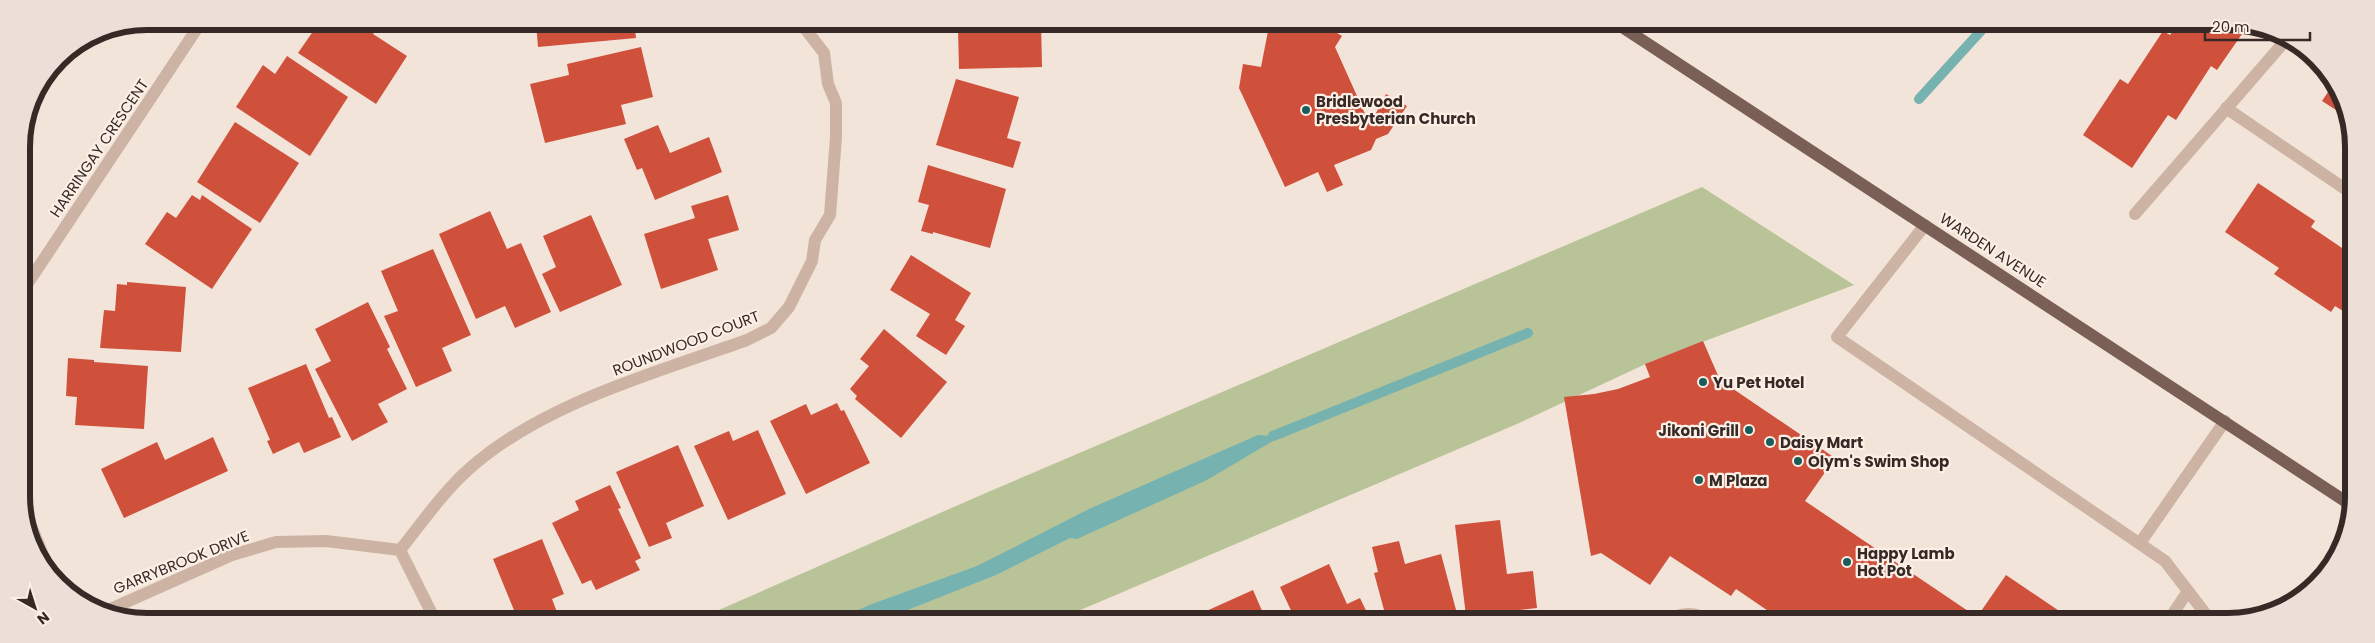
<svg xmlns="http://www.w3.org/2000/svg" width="2375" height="643" font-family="Poppins,sans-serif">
<rect width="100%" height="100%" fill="#f3e4d9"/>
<polygon fill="#b9c398" points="1702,187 1854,285 1652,361 1517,424 1057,620 696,620 988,492"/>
<polygon fill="#76b2af" points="1258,435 1273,436 1273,441 1207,480 1077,539 1070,538 996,575 882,620 836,620 872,604 977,566 1089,509"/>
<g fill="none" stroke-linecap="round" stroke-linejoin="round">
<g stroke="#76b2af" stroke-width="10">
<polyline points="1919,99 1988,23"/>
<polyline points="1273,436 1528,333"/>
</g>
</g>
<g fill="#cf513c">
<polygon points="307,21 382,22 373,34 407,56 376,104 298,53 316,27"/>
<polygon points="536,22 634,22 636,38 538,47"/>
<polygon points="972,22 1041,22 1042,67 959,69 958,29 972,28"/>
<polygon points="1276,23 1321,23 1342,36 1335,47 1366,116 1376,113 1386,94 1407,106 1388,134 1376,139 1371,150 1334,165 1343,185 1327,192 1318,172 1285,187 1239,88 1243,64 1261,67 1269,26"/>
<polygon points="2178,24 2249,24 2217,70 2211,66 2176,120 2168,115 2132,168 2083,135 2120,79 2128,84 2163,31 2170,35"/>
<polygon points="641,47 653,97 621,105 626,124 545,143 530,84 569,75 567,64"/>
<polygon points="287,56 348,97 310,156 236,107 263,65 275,74"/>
<polygon points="956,79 1019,97 1007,138 1021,142 1013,168 936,145"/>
<polygon points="2332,86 2344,109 2350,119 2322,101"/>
<polygon points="235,122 299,163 260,223 197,182"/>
<polygon points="658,125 670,153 709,137 722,172 655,200 642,168 637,170 624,139"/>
<polygon points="928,165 1006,189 990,248 933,232 933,234 921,231 929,205 918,202"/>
<polygon points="2258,183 2315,221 2311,227 2351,254 2351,316 2335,306 2331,312 2274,274 2279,268 2225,232"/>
<polygon points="192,195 200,200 202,195 252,229 212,289 145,244 167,212 176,218"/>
<polygon points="728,195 739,230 708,239 718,270 661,289 644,234 695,218 691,206"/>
<polygon points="490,211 507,249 521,243 551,312 515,328 505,306 476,319 439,234"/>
<polygon points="591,215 622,285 560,312 542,274 556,267 543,236"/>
<polygon points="433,249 471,335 442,348 452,371 416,387 384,316 398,311 381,271"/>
<polygon points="911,255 971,293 955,320 965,326 946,355 916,336 930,314 890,290"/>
<polygon points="127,282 186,287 181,352 100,348 104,310 115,311 117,284 127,285"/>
<polygon points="368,302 390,347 387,349 407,389 378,404 388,422 352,441 315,369 331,361 315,329"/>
<polygon points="884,329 947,382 901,438 855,399 857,396 850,389 869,366 860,359"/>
<polygon points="1703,341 1720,380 1835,458 1805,501 1977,617 2006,575 2074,621 1783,621 1736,589 1731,596 1670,556 1650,585 1601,553 1591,556 1564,397 1594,394 1618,389 1650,377 1645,364"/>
<polygon points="68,358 94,360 94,362 148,366 144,429 75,425 77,397 66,396"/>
<polygon points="306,364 329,418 332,417 341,437 304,453 299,442 273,454 267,441 270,440 248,388"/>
<polygon points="837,403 841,411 844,410 870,463 806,494 770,421 806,404 811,415"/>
<polygon points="758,430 786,494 728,520 694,446 729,431 733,441"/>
<polygon points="213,437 228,471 124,518 101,469 157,442 165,460"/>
<polygon points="678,445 704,506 666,523 672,538 649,547 616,472"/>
<polygon points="610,485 621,508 618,509 641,558 635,561 640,570 596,590 591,580 582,584 552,523 579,510 575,501"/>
<polygon points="1500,520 1507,574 1533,571 1537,608 1466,616 1455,525"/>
<polygon points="542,539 564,594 552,599 560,620 518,620 493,559"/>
<polygon points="1399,541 1405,564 1441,554 1459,621 1387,621 1374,573 1378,572 1372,547"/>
<polygon points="1329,564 1347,604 1360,598 1371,621 1296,621 1280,587"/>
<polygon points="1253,590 1266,620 1208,620 1204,612"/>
</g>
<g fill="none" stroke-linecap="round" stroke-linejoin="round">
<g stroke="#ccb3a4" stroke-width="12">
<polyline points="2226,108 2351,193"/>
<polyline points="2135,214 2285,41"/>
<polyline points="1925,225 1837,337 2165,561 2211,621"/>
<polyline points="22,292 202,21"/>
<polyline points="24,509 48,567"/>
<polyline points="2140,543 2225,421"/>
<path d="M400 550C421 524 444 491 469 469 543 403 655 373 747 340L771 328 789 307 812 261 815 240 830 215 836 137V103L828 84 824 53 800 22"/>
<polyline points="106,611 232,555 276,542 326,541 400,550 435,620"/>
<path d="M1666 621C1681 612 1695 611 1710 621"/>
<polyline points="2168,621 2188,591"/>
</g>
<polyline stroke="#7a5f56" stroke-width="12" points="1616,23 2351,505"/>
</g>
<g fill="#195c59" stroke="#fbefe6" stroke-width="2">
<circle cx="1306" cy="110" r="5"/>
<circle cx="1703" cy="382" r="5"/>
<circle cx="1749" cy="430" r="5"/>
<circle cx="1770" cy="442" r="5"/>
<circle cx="1798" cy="461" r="5"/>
<circle cx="1699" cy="480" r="5"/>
<circle cx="1847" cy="562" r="5"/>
</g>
<g text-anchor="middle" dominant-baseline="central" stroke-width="4.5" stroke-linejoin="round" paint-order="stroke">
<g font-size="15" font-weight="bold" fill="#372a26" stroke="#fbefe6" text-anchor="start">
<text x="1316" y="101">Bridlewood<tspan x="1316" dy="17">Presbyterian Church</tspan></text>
<text x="1713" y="382">Yu Pet Hotel</text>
<text x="1739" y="430" text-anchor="end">Jikoni Grill</text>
<text x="1780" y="442">Daisy Mart</text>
<text x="1808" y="461">Olym's Swim Shop</text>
<text x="1709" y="480">M Plaza</text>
<text x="1857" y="553">Happy Lamb<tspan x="1857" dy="17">Hot Pot</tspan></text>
</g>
<g font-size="15" fill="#372a26" stroke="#fbefe6">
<text transform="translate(99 148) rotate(-56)">HARRINGAY CRESCENT</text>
<text transform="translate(1993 250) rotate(33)">WARDEN AVENUE</text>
<text transform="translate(686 343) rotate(-21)">ROUNDWOOD COURT</text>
<text transform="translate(181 562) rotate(-22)">GARRYBROOK DRIVE</text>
</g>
</g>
<path d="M0 0H2375V643H0ZM147 30H2228A117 117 0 0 1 2345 147V496A117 117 0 0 1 2228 613H147A117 117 0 0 1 30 496V147A117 117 0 0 1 147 30Z" fill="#ebdfd7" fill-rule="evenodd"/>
<path fill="none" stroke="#372a26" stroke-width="6" d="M147 30H2228A117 117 0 0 1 2345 147V496A117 117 0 0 1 2228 613H147A117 117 0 0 1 30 496V147A117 117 0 0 1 147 30Z"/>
<g transform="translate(35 608) rotate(141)" stroke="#fbefe6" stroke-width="4" paint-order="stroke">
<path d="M0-4L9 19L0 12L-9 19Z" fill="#372a26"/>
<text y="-8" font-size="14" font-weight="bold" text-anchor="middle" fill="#372a26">N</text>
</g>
<path d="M2205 32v8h105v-8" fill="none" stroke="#372a26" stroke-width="2.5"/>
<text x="2212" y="32" font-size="15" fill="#372a26" stroke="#fbefe6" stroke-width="4" paint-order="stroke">20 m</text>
</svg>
